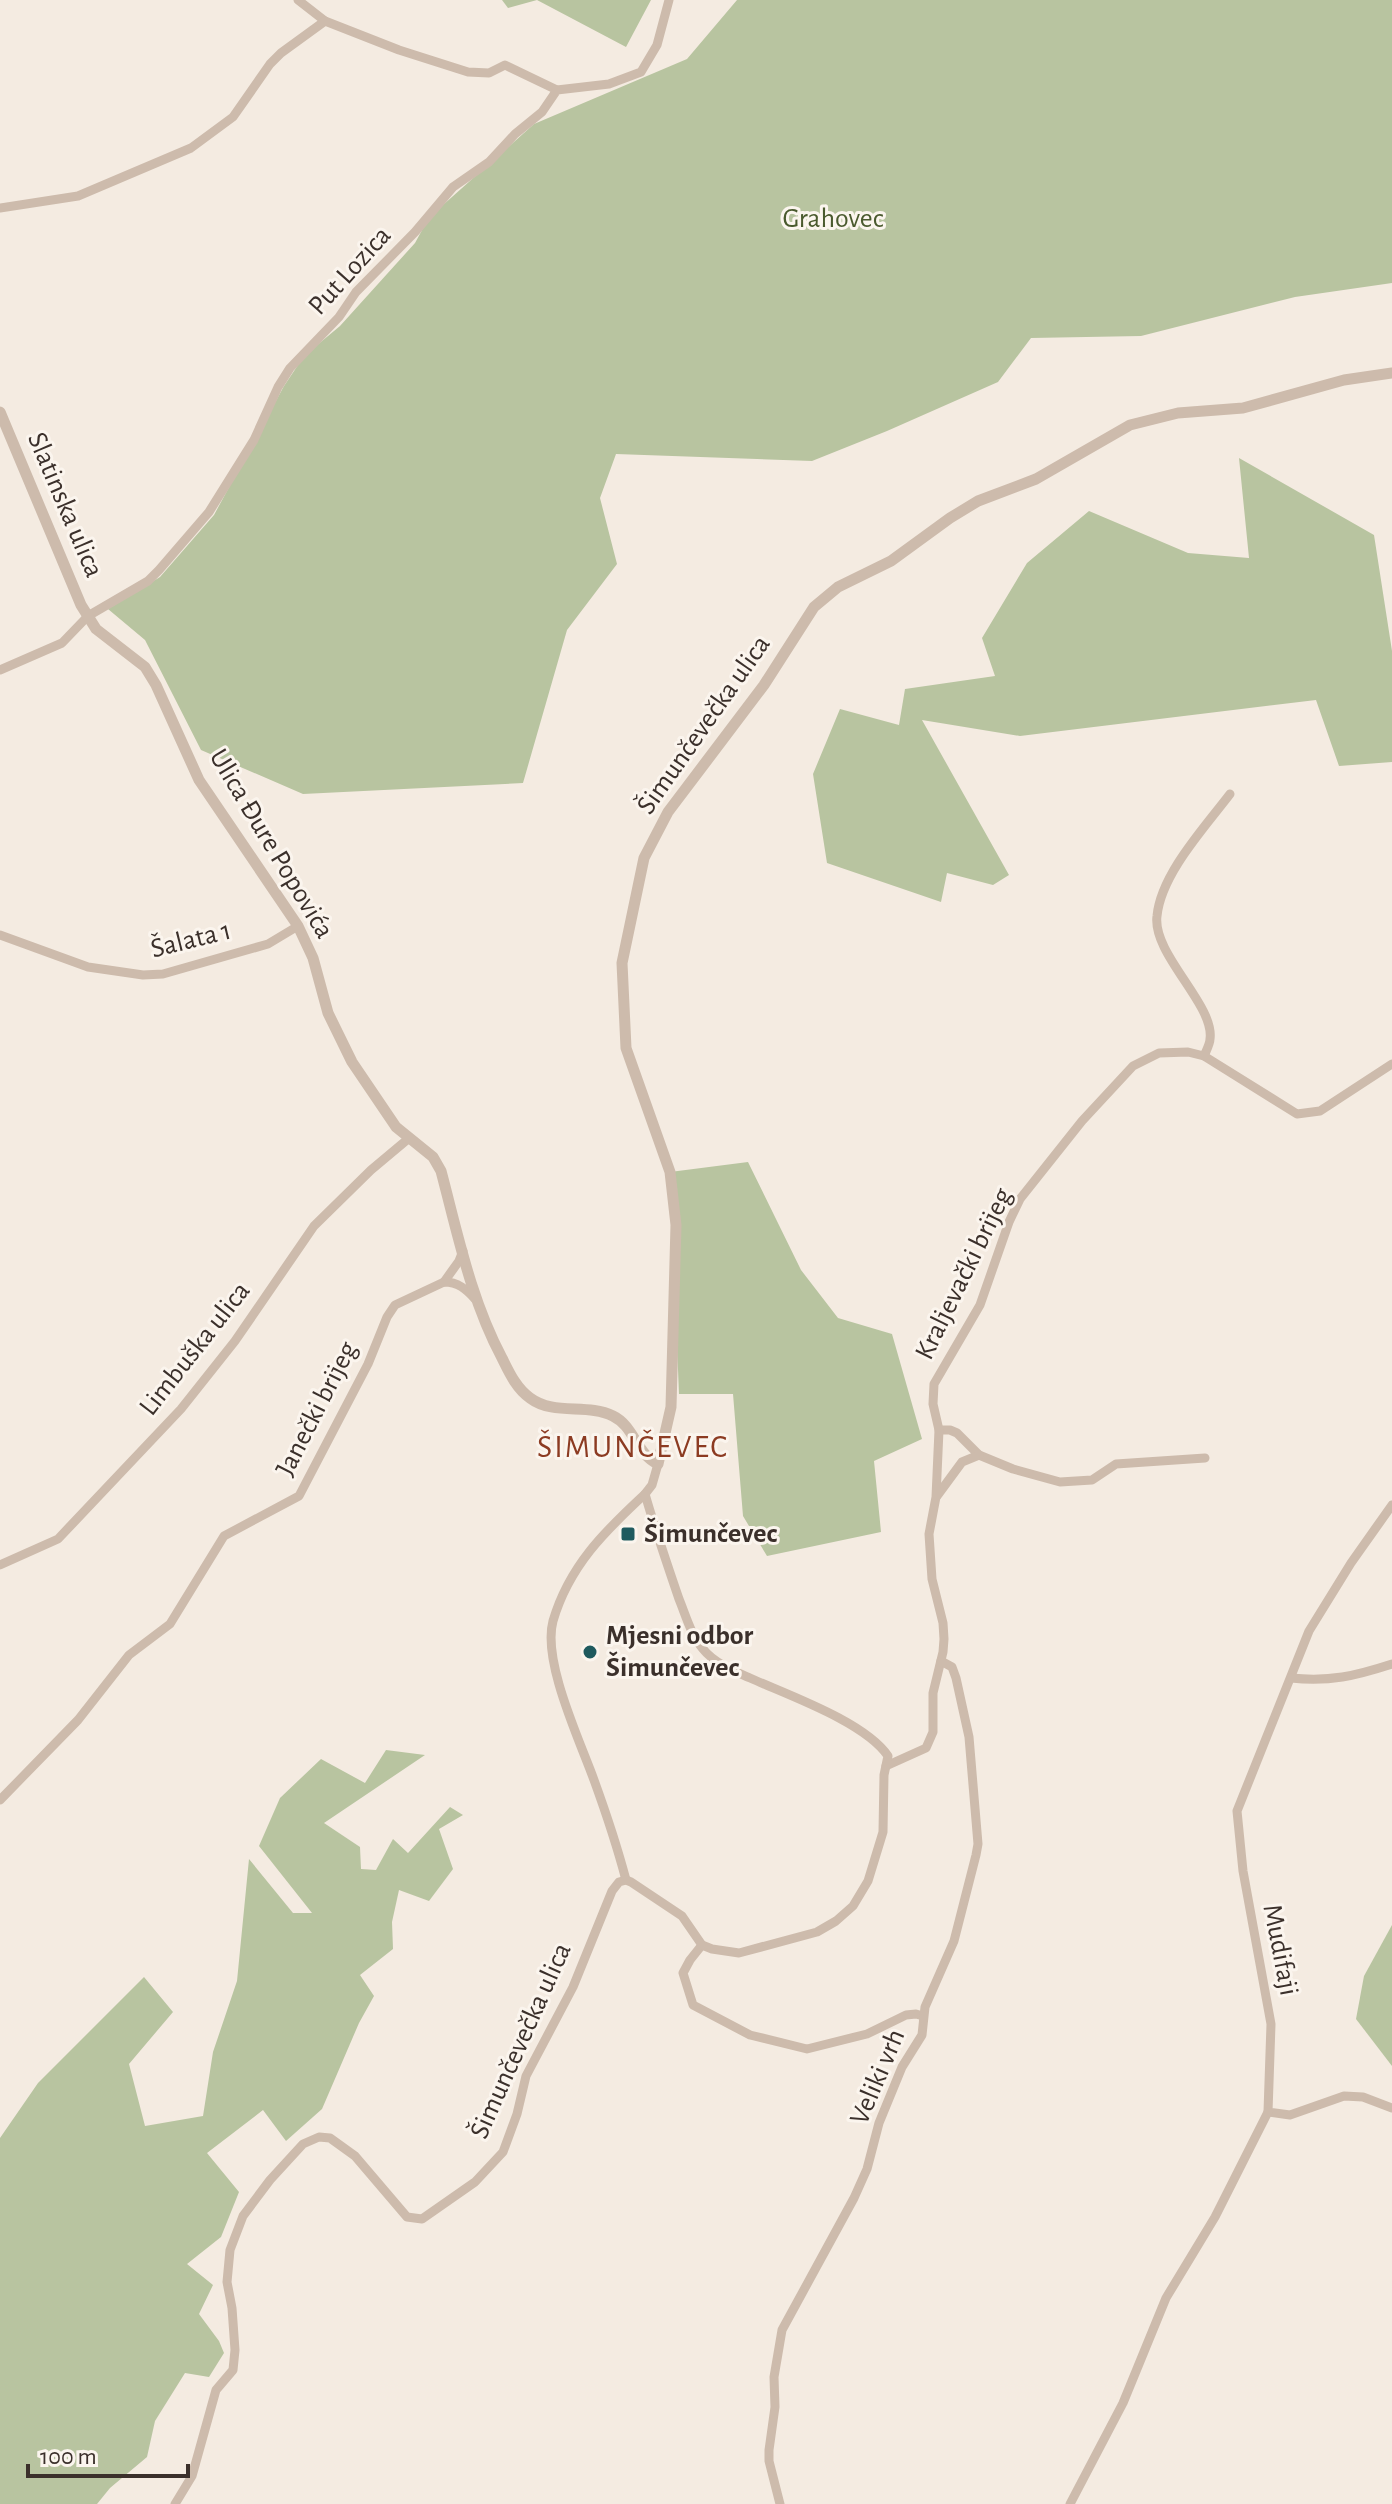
<svg xmlns="http://www.w3.org/2000/svg" width="1392" height="2504" font-family="'Alegreya Sans',sans-serif">
<rect width="100%" height="100%" fill="#f4ebe1"/>
<g fill="#b8c4a0">
<polygon points="502,0 651,0 626,47 537,0 508,8"/>
<polygon points="737,0 1392,0 1392,283 1295,297 1141,336 1031,338 998,382 887,431 812,461 616,454 600,498 617,564 567,630 523,783 303,794 201,750 145,640 108,609 160,577 214,515 284,386 304,356 340,326 415,243 427,221 443,205 534,124 687,59"/>
<polygon points="1239,458 1374,535 1392,651 1392,762 1339,766 1316,700 1020,736 922,720 1009,875 993,885 947,873 941,902 827,863 813,774 840,709 899,725 905,689 995,676 982,638 1027,563 1089,511 1188,553 1249,558"/>
<polygon points="748,1162 801,1270 838,1318 892,1334 922,1439 874,1461 881,1532 767,1556 743,1516 733,1394 679,1394 670,1172"/>
<polygon points="386,1750 425,1755 324,1823 360,1847 361,1869 376,1870 393,1839 408,1853 450,1807 463,1815 439,1829 453,1869 429,1901 399,1890 392,1922 393,1949 360,1975 374,1996 359,2023 322,2109 286,2141 263,2110 207,2153 239,2192 221,2237 187,2264 213,2285 199,2314 219,2341 224,2353 209,2377 185,2373 155,2421 147,2457 110,2488 97,2504 0,2504 0,2138 38,2083 144,1977 173,2012 129,2064 145,2126 203,2116 213,2052 237,1981 249,1859 293,1913 312,1913 259,1846 280,1798 321,1759 365,1783"/>
<polygon points="1392,1925 1392,2066 1356,2019 1364,1976"/>
</g>
<g fill="none" stroke-linecap="round" stroke-linejoin="round">
<g stroke="#cdbbac" stroke-width="9">
<polyline points="298,0 325,21"/>
<polyline points="0,208 78,196 191,148 233,117 270,64 281,53 325,21 399,50 468,72 489,73 505,65 557,90"/>
<polyline points="0,670 62,643 88,616 148,581 159,570 209,512 254,440 278,387 290,368 339,317 356,292 415,232 453,187 489,162 515,134 542,112 557,90 609,84 641,72 657,45 669,0"/>
<polyline points="0,935 88,967 143,975 163,974 268,944 298,926"/>
<polyline points="1204,1056 1297,1114 1320,1111 1392,1064"/>
<polyline points="444,1282 459,1261 463,1251"/>
<polyline points="939,1430 950,1430 957,1433 979,1455 1013,1469 1060,1482 1092,1480 1116,1464 1205,1458"/>
<polyline points="937,1496 962,1462 979,1455"/>
<polyline points="1392,1505 1351,1563 1309,1631 1237,1811 1243,1871 1271,2024 1268,2112 1290,2115 1344,2096 1363,2097 1392,2108"/>
<polyline points="0,1565 58,1539 181,1409 235,1341 314,1226 371,1170 408,1139"/>
<path d="M1291 1678C1330 1682 1355 1676 1392 1664"/>
<path d="M886 1766 926 1748 933 1732V1693L943 1652 944 1639 943 1623 932 1579 929 1534 936 1497 939 1430 933 1404 934 1384 980 1305 1009 1222 1020 1199 1082 1121 1133 1066 1159 1053 1188 1052 1204 1056C1206 1051 1210 1044 1210 1039 1215 1005 1152 954 1157 916 1161 874 1205 827 1230 794"/>
<path d="M0 1800 78 1720 129 1655 170 1624 224 1536 299 1496 368 1364 387 1317 395 1305 444 1282C458 1282 466 1289 475 1299"/>
<path d="M626 1880C617 1846 606 1813 594 1780 580 1741 542 1661 553 1621 569 1566 605 1531 645 1494L652 1485 658 1464"/>
<polyline points="702,1945 690,1960 683,1973 693,2005 750,2035 807,2049 867,2034 906,2015 916,2014 923,2016"/>
<path d="M175 2504 192 2476 216 2390 233 2370 235 2350 232 2308 227 2282 230 2250 243 2216 270 2180 303 2144 319 2137 330 2138 355 2156 407 2217 422 2219 475 2182 503 2152 517 2114 526 2076 573 1987 612 1891 619 1882 626 1880 631 1882 682 1916 702 1945 712 1949 739 1953 817 1932 836 1921 853 1906 868 1881 883 1832 884 1775 888 1756C865 1722 788 1695 750 1678 734 1671 714 1663 703 1649 691 1635 686 1616 679 1599 667 1564 655 1529 645 1494"/>
<polyline points="780,2504 769,2461 769,2450 775,2407 774,2377 782,2330 854,2198 867,2169 879,2123 902,2067 922,2035 925,2007 954,1941 976,1855 978,1844 969,1737 956,1678 952,1667 941,1661"/>
<polyline points="1070,2504 1123,2403 1166,2298 1215,2217 1268,2112"/>
</g>
<path stroke="#cdbbac" stroke-width="11" d="M0 412 81 605 96 629 145 667 156 685 199 780 298 926 313 958 328 1013 352 1062 396 1127 433 1157 441 1171C458 1235 471 1300 502 1358 509 1372 516 1388 530 1398 554 1416 587 1403 613 1416 634 1426 637 1455 658 1464L671 1407 676 1225 670 1172 626 1048 622 963 644 858 668 812 764 685 814 607 838 587 891 561 950 518 978 501 1036 479 1130 425 1178 413 1243 408 1344 380 1392 373"/>
</g>
<g fill="#1f5a5e" stroke="#fbf5ee" stroke-width="3">
<rect x="620" y="1526" width="16" height="16" rx="4"/>
<circle cx="590" cy="1652" r="8"/>
</g>
<g text-anchor="middle" dominant-baseline="central" stroke-width="6" stroke-linejoin="round" paint-order="stroke">
<g font-size="28" fill="#4a5a2e" stroke="#fbf5ee">
<text x="833" y="219">Grahovec</text>
</g>
<g font-size="28" fill="#3b302b" stroke="#fbf5ee">
<text transform="translate(350 271) rotate(-48)">Put Lozica</text>
<text transform="translate(65 505) rotate(67)">Slatinska ulica</text>
<text transform="translate(704 725) rotate(-55)">Šimunčevečka ulica</text>
<text transform="translate(271 844) rotate(59)">Ulica Đure Popovića</text>
<text transform="translate(191 940) rotate(-14)">Šalata 1</text>
<text transform="translate(964 1274) rotate(-64)">Kraljevački brijeg</text>
<text transform="translate(195 1349) rotate(-52)">Limbuška ulica</text>
<text transform="translate(317 1409) rotate(-63)">Janečki brijeg</text>
<text transform="translate(1280 1950) rotate(79)">Mudifaji</text>
<text transform="translate(521 2041) rotate(-66)">Šimunčevečka ulica</text>
<text transform="translate(878 2077) rotate(-67)">Veliki vrh</text>
</g>
<g font-size="28" font-weight="bold" fill="#3b302b" stroke="#fbf5ee" text-anchor="start">
<text x="644" y="1534">Šimunčevec</text>
<text x="606" y="1636">Mjesni odbor<tspan x="606" dy="32">Šimunčevec</tspan></text>
</g>
<g font-size="32" letter-spacing="2" fill="#8c3b22" stroke="#fbf5ee">
<text x="633" y="1447">ŠIMUNČEVEC</text>
</g>
</g>
<path d="M28 2464v12h160v-12" fill="none" stroke="#3b302b" stroke-width="4"/>
<text x="40" y="2464" font-size="24" fill="#3b302b" stroke="#fbf5ee" stroke-width="6" paint-order="stroke">100 m</text>
</svg>
